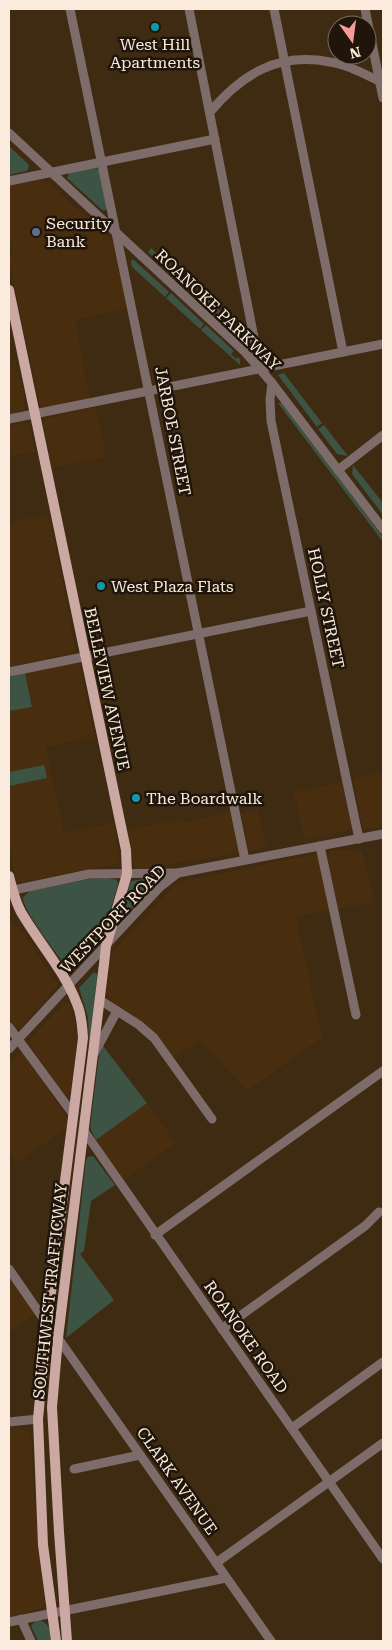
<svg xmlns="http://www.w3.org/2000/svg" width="392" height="1650" font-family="'Roboto Serif',serif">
<rect width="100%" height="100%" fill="#3f2a12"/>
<g fill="#482e0f">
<polygon points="39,180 48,182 109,238 115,247 129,308 75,320 90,399 44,409 40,406 9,261 12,251 9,237 9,185"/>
<polygon points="16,360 26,408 24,410 9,414 9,362"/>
<polygon points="96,407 106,457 52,468 43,422 44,419"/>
<polygon points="29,423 35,452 11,456 9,446 9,426"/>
<polygon points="49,514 76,652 9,667 9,523"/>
<polygon points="79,663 95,737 46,747 64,833 113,823 120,860 116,864 16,883 9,846 9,711 32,706 25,673"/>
<polygon points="383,772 383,827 365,829 363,828 353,779"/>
<polygon points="344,781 352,829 305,840 294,792"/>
<polygon points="258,810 266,848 252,851 248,847 241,813"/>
<polygon points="232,812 239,852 236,854 137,869 133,864 127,830 181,819 183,823"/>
<polygon points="339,850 362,851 374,902 338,909 327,857 330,852"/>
<polygon points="316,854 318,855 331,910 296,917 322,1038 247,1091 200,1040 173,1059 125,1011 109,999 107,992 111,959 115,950 176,884 183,881"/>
<polygon points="9,917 16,928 19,927 58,985 20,1028 17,1028 9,1016"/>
<polygon points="69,1003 75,1023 77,1038 71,1092 67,1095 64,1094 28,1043 28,1041 64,1004"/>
<polygon points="20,1052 25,1056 68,1120 67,1128 16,1163 9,1153 9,1062"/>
<polygon points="147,1103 176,1143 124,1180 96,1140"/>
<polygon points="9,1274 36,1314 9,1333"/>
<polygon points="16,1427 25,1430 29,1433 32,1441 34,1494 45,1605 40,1609 9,1616 9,1428"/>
</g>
<g fill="#3d5343">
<polygon points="9,146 28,164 29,167 27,171 9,175"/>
<polygon points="94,168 99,169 107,209 104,211 102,210 67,178 69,173"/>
<polygon points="151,248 188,282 184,286 148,252"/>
<polygon points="131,260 134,260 169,292 165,297 132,267"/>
<polygon points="171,293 204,324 200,329 166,298"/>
<polygon points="207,299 248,336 250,343 248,343 200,300"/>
<polygon points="206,325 234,351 231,354 236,359 238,357 240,359 240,365 201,330"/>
<polygon points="284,373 322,423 317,427 278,375"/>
<polygon points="278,403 282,403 383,537 383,542"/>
<polygon points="324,425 348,456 337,454 318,429"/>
<polygon points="353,465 383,503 383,515 352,474"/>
<polygon points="25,673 32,707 9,711 9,677"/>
<polygon points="44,765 47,778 9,786 9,772"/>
<polygon points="159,877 159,880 122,918 120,915 131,881"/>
<path d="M108 878 117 880 118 885 101 941 74 970 71 971 68 969C59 957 21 908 23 897L29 892 33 890 90 879Z"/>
<polygon points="94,972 97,974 97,978 89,1046 88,1017 79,988"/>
<polygon points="103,1046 147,1103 96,1140 90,1128 99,1055"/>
<polygon points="93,1156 115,1185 91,1201 84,1251 80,1254 114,1300 66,1338 86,1160 88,1157"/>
<path d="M39 1620C50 1623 50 1631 51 1641H38L31 1626 35 1621Z"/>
</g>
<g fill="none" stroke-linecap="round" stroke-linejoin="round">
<g stroke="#7d6c69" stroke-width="9">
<polyline points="70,9 245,860"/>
<polyline points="189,9 260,368"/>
<polyline points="274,9 343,352"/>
<polyline points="365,9 383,98"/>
<path d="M210 112C242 74 278 52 330 62 349 65 366 75 383 83"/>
<polyline points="9,133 245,352 272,383 383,529"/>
<polyline points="9,181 215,139"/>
<polyline points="272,383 270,399 271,421 359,839"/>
<polyline points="9,419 383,344"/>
<polyline points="338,470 383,435"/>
<polyline points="9,672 311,611"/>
<polyline points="320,846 356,1015"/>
<polyline points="9,891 89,874 178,873"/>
<polyline points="100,1000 139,1025 154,1038 212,1119"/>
<polyline points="9,1027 73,1114"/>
<polyline points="9,1049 160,887 178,873 383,834"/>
<polyline points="94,1054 117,1011"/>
<polyline points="84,1131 383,1559"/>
<polyline points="155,1235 383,1071"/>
<polyline points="9,1269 47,1324"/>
<polyline points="222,1329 365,1226 379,1212"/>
<polyline points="58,1338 271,1641"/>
<polyline points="9,1422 38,1419"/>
<polyline points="292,1428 383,1362"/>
<polyline points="74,1469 140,1455"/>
<polyline points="216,1563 383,1443"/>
<polyline points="21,1619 31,1641"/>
<polyline points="9,1622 226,1578"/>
</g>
<g stroke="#cba8a2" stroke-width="10">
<polyline points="9,290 126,850 127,874 106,946 104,964 58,1338 52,1407 59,1532 67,1641"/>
<path d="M9 876C12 888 15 901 21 912 39 943 64 970 77 1004 82 1015 82 1026 83 1038L47 1324 38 1419 43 1545 56 1641"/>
</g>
</g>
<g fill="#0f9aa8" stroke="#1f150b" stroke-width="2">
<circle cx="155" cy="27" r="5"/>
<circle cx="101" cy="586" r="5"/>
<circle cx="136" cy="798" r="5"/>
</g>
<circle fill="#5c6f8a" stroke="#1f150b" stroke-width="2" cx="36" cy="232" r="5"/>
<g text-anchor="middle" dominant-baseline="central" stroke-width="5" stroke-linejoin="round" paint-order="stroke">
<g font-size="16" fill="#faebdd" stroke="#1f150b" text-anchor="start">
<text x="155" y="44" text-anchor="middle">West Hill<tspan x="155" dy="18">Apartments</tspan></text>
<text x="46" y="223">Security<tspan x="46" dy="18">Bank</tspan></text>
<text x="111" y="586">West Plaza Flats</text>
<text x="146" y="798">The Boardwalk</text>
</g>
<g font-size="16" fill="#faebdd" stroke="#1f150b">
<text transform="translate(218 310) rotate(44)">ROANOKE PARKWAY</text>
<text transform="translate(173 431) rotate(79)">JARBOE STREET</text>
<text transform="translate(326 608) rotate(78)">HOLLY STREET</text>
<text transform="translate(107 689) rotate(78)">BELLEVIEW AVENUE</text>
<text transform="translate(113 919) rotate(-46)">WESTPORT ROAD</text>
<text transform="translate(50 1291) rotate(-84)">SOUTHWEST TRAFFICWAY</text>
<text transform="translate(246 1337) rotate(55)">ROANOKE ROAD</text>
<text transform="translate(177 1481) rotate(55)">CLARK AVENUE</text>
</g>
</g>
<rect width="392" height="1650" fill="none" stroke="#faebdd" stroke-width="20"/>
<g transform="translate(352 40) rotate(166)"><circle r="24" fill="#1f150b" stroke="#776b5f"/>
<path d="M0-4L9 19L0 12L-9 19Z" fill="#f59b98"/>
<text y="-8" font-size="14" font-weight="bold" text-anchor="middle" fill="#faebdd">N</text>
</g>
</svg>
